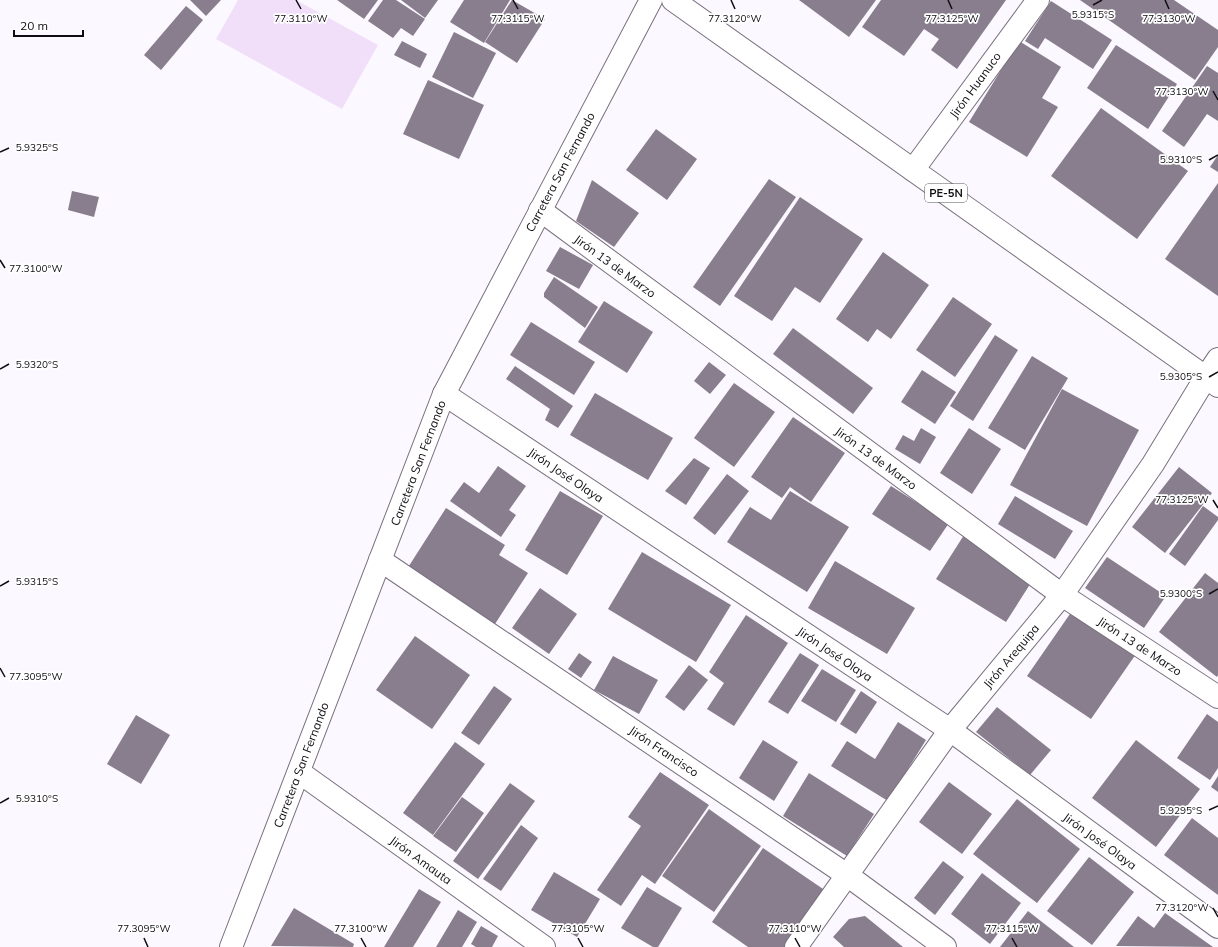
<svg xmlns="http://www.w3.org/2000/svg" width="1218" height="947" font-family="Mulish,sans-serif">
<rect width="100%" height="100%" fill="#fcf8ff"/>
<polygon fill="#f1dffa" points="238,0 296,0 378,45 342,109 216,39"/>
<g fill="#887e8d">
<polygon points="190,0 221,0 206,16"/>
<polygon points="337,0 378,0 364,19"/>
<polygon points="383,0 396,0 425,19 413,36 401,28 393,38 368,21"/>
<polygon points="401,0 438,0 425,18"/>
<polygon points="464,0 510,0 484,43 450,22"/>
<polygon points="512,0 545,19 517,63 485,42"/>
<polygon points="799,0 876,0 849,37"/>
<polygon points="881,0 1006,0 957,69 931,50 939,39 924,29 904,56 862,27"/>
<polygon points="1080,0 1174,0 1218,30 1218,47 1195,80"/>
<polygon points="1051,1 1112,40 1093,69 1045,38 1038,49 1025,41"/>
<polygon points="186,6 203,20 161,70 144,55"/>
<polygon points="454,32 496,53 473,98 432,77"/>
<polygon points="402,41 427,54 420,68 394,55"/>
<polygon points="1019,41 1061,67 1042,98 1058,107 1027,157 969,122"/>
<polygon points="1116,45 1177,84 1148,129 1087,88"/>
<polygon points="1207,66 1218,73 1218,121 1207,114 1184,147 1162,131"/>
<polygon points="428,80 484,105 459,159 403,134"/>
<polygon points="1101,108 1188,171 1137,239 1051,176"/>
<polygon points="656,129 697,159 667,200 626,170"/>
<polygon points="1218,155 1218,172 1210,167"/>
<polygon points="769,179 796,197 720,306 693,287"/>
<polygon points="592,180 639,213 614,247 576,221"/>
<polygon points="1218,183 1218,296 1165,259"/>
<polygon points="72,191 99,197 94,217 68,210"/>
<polygon points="800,197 863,239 820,303 795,287 772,321 734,296"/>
<polygon points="560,247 593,265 579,289 546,271"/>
<polygon points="883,252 929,285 891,339 877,329 868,342 836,319"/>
<polygon points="554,277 598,307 585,328 544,297 544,293"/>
<polygon points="953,297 992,324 955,377 916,350"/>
<polygon points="604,301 653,332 627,373 578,342"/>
<polygon points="531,322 595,362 574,395 510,355"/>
<polygon points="793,328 873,388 853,414 773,354"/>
<polygon points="995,335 1018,350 973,421 950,406"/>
<polygon points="1032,356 1068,378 1025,450 988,428"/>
<polygon points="709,362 726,375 710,394 694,381"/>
<polygon points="515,366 573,406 558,428 545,420 550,409 506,379"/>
<polygon points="922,370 956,392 935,424 901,402"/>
<polygon points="734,383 775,412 734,467 694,438"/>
<polygon points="1062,389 1139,430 1087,526 1010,485"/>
<polygon points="595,393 673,438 648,480 570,435"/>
<polygon points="793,417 845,453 811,502 790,487 782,498 751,477"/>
<polygon points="921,428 936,437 920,464 895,449 903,435 914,441"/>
<polygon points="969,428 1001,449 972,494 940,473"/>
<polygon points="694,458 710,468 686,505 665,491"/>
<polygon points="498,466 526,486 509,510 516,515 501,537 450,501 464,482 479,493"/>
<polygon points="1179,467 1212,493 1165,553 1132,527"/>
<polygon points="727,474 749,491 715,535 693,518"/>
<polygon points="891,486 949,523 930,551 872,514"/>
<polygon points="560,491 603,516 567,575 525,550"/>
<polygon points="790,491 849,527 807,592 727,542 750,507 771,520"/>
<polygon points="1015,496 1073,531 1055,559 998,524"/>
<polygon points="1203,506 1218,517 1218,520 1185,566 1169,554"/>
<polygon points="446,508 505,545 499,555 528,573 495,624 407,569"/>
<polygon points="964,535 1034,578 1006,622 936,579"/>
<polygon points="642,552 731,605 696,662 608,609"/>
<polygon points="1107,557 1166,596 1144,628 1085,588"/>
<polygon points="835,561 915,608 887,654 808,608"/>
<polygon points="1205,573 1218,583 1218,675 1217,677 1159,632"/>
<polygon points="540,588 577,614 549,654 512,628"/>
<polygon points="1072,611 1136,654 1091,719 1027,676"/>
<polygon points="746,615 788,643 734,726 707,709 724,683 709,672"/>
<polygon points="415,636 470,675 432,729 376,690"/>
<polygon points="579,653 592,662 581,678 568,669"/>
<polygon points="800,653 819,665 788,714 768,702"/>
<polygon points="613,656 658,680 639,714 594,690"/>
<polygon points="689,665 708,680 684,711 665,697"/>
<polygon points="822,669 856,690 836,722 801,701"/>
<polygon points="494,686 512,699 479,745 461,733"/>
<polygon points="861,691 877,702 856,734 840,724"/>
<polygon points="997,707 1051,750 1030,775 976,732"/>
<polygon points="1207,714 1218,722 1218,768 1210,780 1177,758"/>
<polygon points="136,715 170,735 141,784 107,764"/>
<polygon points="898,722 926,740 888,801 831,766 847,741 875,759"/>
<polygon points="763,740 798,762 774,801 739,778"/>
<polygon points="1136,740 1200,789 1156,847 1092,798"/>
<polygon points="455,742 485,764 433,835 403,813"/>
<polygon points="660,772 709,805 655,884 642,875 621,906 597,890 641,826 628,817"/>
<polygon points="809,773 874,814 847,856 783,816"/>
<polygon points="1218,776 1218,792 1211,787"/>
<polygon points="949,782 992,814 962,854 919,822"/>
<polygon points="510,783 535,801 478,879 453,861"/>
<polygon points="462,797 484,813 456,852 433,836"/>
<polygon points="1017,799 1080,849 1037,903 973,854"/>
<polygon points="709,809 761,846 714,912 662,876"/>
<polygon points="1192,818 1218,838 1218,895 1164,855"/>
<polygon points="521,825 538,838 501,891 483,879"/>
<polygon points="763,848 826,891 787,947 748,947 712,922"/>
<polygon points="1089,857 1134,892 1092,945 1047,911"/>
<polygon points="943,861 964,877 935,915 914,898"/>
<polygon points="554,872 600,899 577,937 531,910"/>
<polygon points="982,873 1021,903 990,944 951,914"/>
<polygon points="647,887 682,908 658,947 653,947 621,928"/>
<polygon points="419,889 441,902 413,947 384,947"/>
<polygon points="294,908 354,944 353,947 271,946"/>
<polygon points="458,910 477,922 462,947 436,947"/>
<polygon points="1028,911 1074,947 1000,947"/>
<polygon points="1165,913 1213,947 1116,946 1138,916 1154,928"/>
<polygon points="865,916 903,947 844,947 833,937 849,919"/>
<polygon points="481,926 498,936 492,947 476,947 471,944"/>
</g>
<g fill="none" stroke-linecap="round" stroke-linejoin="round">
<g stroke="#7a707e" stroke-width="24">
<g id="street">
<polyline points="913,170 1038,0"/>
<polyline points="540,210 1062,595 1218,697"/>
<polyline points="444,394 950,730 1218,927"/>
<polyline points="380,560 847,875 945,947"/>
<polyline points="299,772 544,947"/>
<polyline points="796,947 950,730 1062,595 1153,464 1206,377 1218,359"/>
</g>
</g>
<g stroke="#7a707e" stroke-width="24">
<polyline id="secondary" points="231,947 444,394 651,0"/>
</g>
<g stroke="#7a707e" stroke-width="24">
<polyline id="highway" points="673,0 1218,386"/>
</g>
<use href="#street" stroke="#fff" stroke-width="22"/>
<use href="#secondary" stroke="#fff" stroke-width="22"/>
<use href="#highway" stroke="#fff" stroke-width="22"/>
</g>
<path fill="none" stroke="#100d12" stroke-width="1.5" d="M296 0 301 9M513 0 518 9M731 0 735 9M948 0 952 9M1165 0 1169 9M1093 5 1102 0M1213 91 1218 100M0 152 9 148M1209 160 1218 155M0 260 5 268M0 369 9 364M1209 377 1218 372M1213 500 1218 508M0 586 9 581M1209 594 1218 589M0 668 5 677M0 803 9 798M1209 810 1218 806M1213 908 1218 917M144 938 148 947M361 938 366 947M578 938 583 947M795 938 800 947M1012 938 1017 947"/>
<g text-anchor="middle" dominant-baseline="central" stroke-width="3.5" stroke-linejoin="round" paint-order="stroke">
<rect fill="#fff" stroke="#585659" stroke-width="1" x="925" y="184" width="42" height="18" rx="3"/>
<g font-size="11" font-weight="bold" fill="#100d12">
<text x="946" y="193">PE-5N</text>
</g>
<g font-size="12" fill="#100d12" stroke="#fff">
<text transform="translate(975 85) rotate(-54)">Jirón Huanuco</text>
<text transform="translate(560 172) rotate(-62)">Carretera San Fernando</text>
<text transform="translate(615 266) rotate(36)">Jirón 13 de Marzo</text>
<text transform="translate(876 458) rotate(36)">Jirón 13 de Marzo</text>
<text transform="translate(418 463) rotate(-69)">Carretera San Fernando</text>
<text transform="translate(566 475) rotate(34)">Jirón José Olaya</text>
<text transform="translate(1140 646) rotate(33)">Jirón 13 de Marzo</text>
<text transform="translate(835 654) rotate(34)">Jirón José Olaya</text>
<text transform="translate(1011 656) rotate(-50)">Jirón Arequipa</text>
<text transform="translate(664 751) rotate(34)">Jirón Francisco</text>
<text transform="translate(301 765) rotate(-69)">Carretera San Fernando</text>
<text transform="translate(1100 841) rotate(36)">Jirón José Olaya</text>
<text transform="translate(421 860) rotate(36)">Jirón Amauta</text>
</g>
</g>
<g font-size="10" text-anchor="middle" fill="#100d12" stroke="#fff" stroke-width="3.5" stroke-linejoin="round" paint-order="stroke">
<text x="1093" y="18">5.9315°S</text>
<text x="301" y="22">77.3110°W</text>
<text x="518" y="22">77.3115°W</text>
<text x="735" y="22">77.3120°W</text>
<text x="952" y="22">77.3125°W</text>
<text x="1169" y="22">77.3130°W</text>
<text x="1182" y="95">77.3130°W</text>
<text x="37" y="151">5.9325°S</text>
<text x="1181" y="163">5.9310°S</text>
<text x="36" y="272">77.3100°W</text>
<text x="37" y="368">5.9320°S</text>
<text x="1181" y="380">5.9305°S</text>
<text x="1182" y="503">77.3125°W</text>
<text x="37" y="585">5.9315°S</text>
<text x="1181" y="597">5.9300°S</text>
<text x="36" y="680">77.3095°W</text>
<text x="37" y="802">5.9310°S</text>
<text x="1181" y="814">5.9295°S</text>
<text x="1182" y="911">77.3120°W</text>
<text x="144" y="932">77.3095°W</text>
<text x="361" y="932">77.3100°W</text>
<text x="578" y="932">77.3105°W</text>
<text x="795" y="932">77.3110°W</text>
<text x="1012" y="932">77.3115°W</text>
</g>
<path d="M14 30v6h69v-6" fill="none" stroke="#100d12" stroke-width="2"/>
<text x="20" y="30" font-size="12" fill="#100d12" stroke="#ffffff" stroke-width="3" paint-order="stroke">20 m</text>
</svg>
